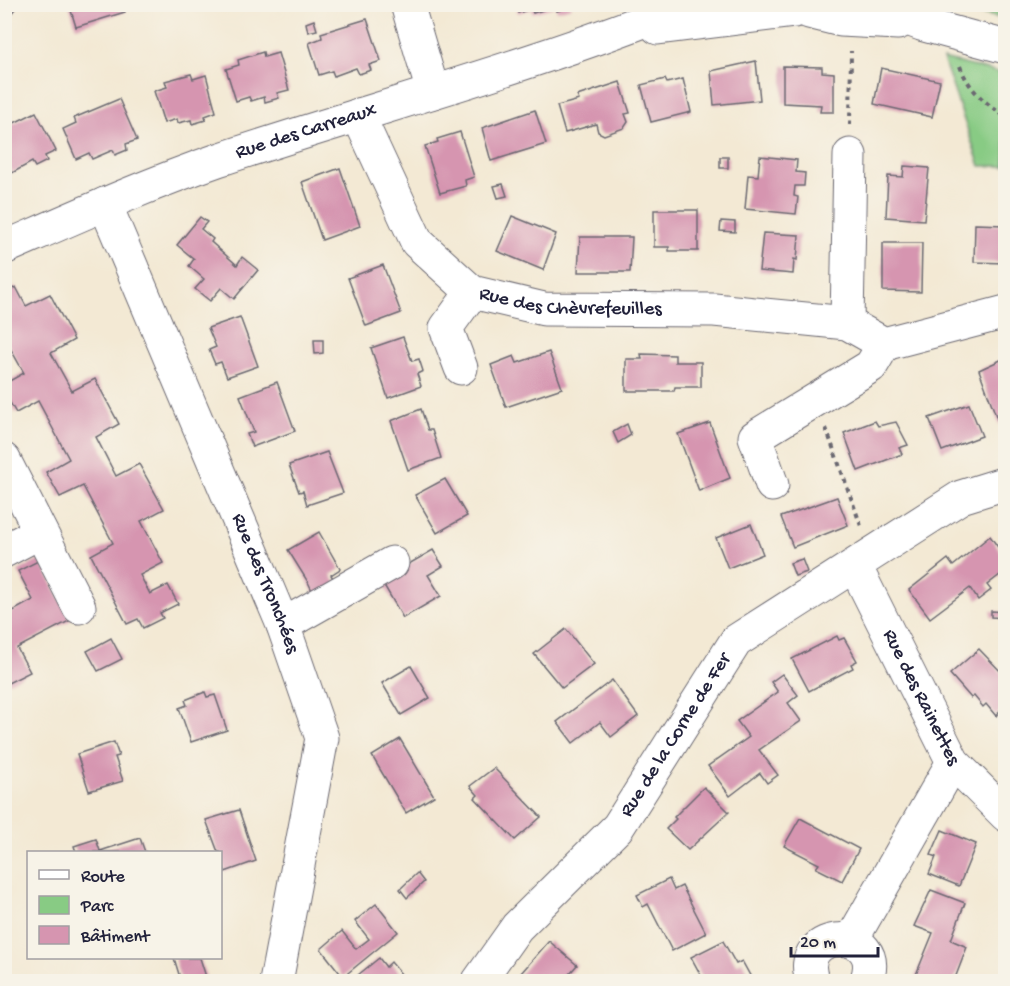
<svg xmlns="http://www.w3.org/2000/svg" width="1010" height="986" font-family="'Gochi Hand',sans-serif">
<rect width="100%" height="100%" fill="#f7f3e8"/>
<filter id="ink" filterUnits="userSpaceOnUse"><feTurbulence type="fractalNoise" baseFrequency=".0167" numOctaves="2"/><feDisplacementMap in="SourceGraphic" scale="12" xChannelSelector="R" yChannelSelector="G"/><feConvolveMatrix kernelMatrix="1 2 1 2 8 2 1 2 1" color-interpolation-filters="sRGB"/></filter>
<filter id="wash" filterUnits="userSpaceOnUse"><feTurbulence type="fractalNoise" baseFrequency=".008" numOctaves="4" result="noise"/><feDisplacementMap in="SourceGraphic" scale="24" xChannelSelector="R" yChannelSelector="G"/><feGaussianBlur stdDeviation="1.35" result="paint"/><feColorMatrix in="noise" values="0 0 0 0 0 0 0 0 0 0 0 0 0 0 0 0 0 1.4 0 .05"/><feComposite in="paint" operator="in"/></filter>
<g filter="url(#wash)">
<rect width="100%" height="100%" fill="#f3e9d4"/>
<g fill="#88cb84" stroke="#557660" stroke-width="1.5">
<polygon points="942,5 1005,5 1005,19"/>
<polygon points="943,59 1005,74 1005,166 980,166"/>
</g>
<g id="blocks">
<g fill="#d695b0">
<polygon points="4,4 19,4 10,15 4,10"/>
<polygon points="69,4 123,4 125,12 76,27"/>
<polygon points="443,4 467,4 467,5 445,11"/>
<polygon points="516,4 570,4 571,7 557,11 556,6 533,13 531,9 518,13"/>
<polygon points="367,19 381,61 369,65 371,70 359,74 356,68 334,76 332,71 319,75 309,43 322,38 321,33"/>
<polygon points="314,20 317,30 308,32 306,23"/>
<polygon points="263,52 264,57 278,53 289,90 277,93 279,98 265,102 264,97 251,101 249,97 236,101 226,69 239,65 238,60"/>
<polygon points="756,61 760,100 714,105 711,71"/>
<polygon points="783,66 822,67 822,72 834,73 834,112 820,112 821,105 783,103"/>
<polygon points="881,68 940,81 932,117 874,104"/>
<polygon points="191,74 193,79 206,75 216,112 205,116 206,120 192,124 191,120 178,123 177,119 164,123 154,91 167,87 165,81"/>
<polygon points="665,79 667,83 683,79 691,112 651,122 641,85"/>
<polygon points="620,82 630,113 625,114 628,122 624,128 604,135 598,132 596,124 565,133 557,106 579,100 577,96"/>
<polygon points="119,99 137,140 126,144 127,150 115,155 113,150 92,159 89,153 76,159 63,129 76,123 74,118"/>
<polygon points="535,110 546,144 491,161 482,128"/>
<polygon points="36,112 56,151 45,156 47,161 35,167 32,162 12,173 9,168 4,170 4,128"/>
<polygon points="460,132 474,177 465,180 466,186 440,193 425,146 438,142 437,139"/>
<polygon points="760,156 797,160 796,172 805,173 804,186 795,186 794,196 798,197 796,214 745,209 748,175 758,176"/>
<rect x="720" y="157" width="8" height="11"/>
<polygon points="904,166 929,168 924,220 886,217 888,176 903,177"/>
<polygon points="340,168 360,226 322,240 302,182"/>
<polygon points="503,184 507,196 498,198 494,186"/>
<polygon points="654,210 698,210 698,251 669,251 669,247 654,247"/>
<polygon points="512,216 556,234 543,270 497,251"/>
<polygon points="200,217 207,222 201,229 213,239 211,242 237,265 242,257 258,270 234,299 221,288 210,301 195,289 204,279 189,266 194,259 177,245"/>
<polygon points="721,221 735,222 735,232 720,231"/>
<polygon points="975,224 1005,225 1005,263 974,262"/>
<polygon points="763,233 799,235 797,260 794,259 793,274 759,271"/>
<polygon points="580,237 632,237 630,272 578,272"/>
<polygon points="883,243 922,243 921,292 883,291"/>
<polygon points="383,265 401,313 366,326 348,278"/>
<polygon points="16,287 26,306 50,294 74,340 51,353 72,391 95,379 119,424 96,437 116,476 139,464 164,509 141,521 163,563 140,575 150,594 168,585 178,604 160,613 163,618 143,628 138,619 127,624 91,555 113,543 83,486 60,497 46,472 69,459 38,401 16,413 4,392 4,384 24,373 4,337 4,293"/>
<polygon points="240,317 258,366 227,377 221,362 215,364 209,350 216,347 208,328"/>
<polygon points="403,337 412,361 419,359 423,371 417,374 421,386 388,398 371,348"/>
<polygon points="314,340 323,340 323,353 315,354"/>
<polygon points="549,352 562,388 506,407 491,365 514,356 517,363"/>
<polygon points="641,354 675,355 675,362 701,362 701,387 675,387 674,391 626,391 626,359 642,359"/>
<polygon points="1005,358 1005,422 999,424 979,370"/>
<polygon points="277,382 295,431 252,447 247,434 254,432 240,396"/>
<polygon points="969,404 982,436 942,451 929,418"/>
<polygon points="421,409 428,430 432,430 441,458 408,470 391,421"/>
<polygon points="875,421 878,426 896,422 908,445 899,448 902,454 858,471 844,433"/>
<polygon points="710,423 730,478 699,491 678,434"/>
<polygon points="627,424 631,435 618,443 613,432"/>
<polygon points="327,452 343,493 307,505 303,491 299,492 289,465"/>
<polygon points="445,479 467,516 437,533 415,495"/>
<polygon points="837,497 848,525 793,547 781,517"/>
<polygon points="751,524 763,554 728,568 716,538"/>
<polygon points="319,532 340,569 331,575 338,586 316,599 308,582 288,550"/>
<polygon points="990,536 1005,557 1005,571 987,585 991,590 978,600 970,588 930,618 909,590 948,559 953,566"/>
<polygon points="433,550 443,566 428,575 441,596 403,618 381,580"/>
<polygon points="802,559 807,572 795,576 790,563"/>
<polygon points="40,560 71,620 17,648 30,672 4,685 4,616 33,600 18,571"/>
<polygon points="991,611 1005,612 1005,618 991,617"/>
<polygon points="566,629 594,664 562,688 534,654"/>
<polygon points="837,636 839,640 844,638 857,661 851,664 853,668 809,691 792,659"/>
<polygon points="111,638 122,659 98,671 87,651"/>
<polygon points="979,649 1005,676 1005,704 996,716 986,704 983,707 974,696 971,698 950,674"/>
<polygon points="411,666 430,698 401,715 382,683"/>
<polygon points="782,674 798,695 788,703 801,721 759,750 778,775 767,783 760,773 730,796 708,766 749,737 737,721 778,692 771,682"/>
<polygon points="612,680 638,716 611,737 600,722 573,743 557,722"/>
<polygon points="205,692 207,697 215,695 227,730 191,742 179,708 187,705 185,700"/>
<polygon points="400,739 434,796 406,813 372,756"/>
<polygon points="114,742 119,756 115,757 123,781 89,791 77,754"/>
<polygon points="494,768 541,817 515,840 475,798 478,795 470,786"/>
<polygon points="704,787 729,812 688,850 666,829 676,819 674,817"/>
<polygon points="239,810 256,861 225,872 220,852 218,852 206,820"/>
<polygon points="800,818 859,849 842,881 816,868 819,864 784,846"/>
<polygon points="942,830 976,844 959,886 929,874 936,857 931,855"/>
<polygon points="140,838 145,852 76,852 74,846 96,839 100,851"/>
<polygon points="417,873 424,882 407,898 400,889"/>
<polygon points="669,879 674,890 682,886 706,933 672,951 648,904 643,907 637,895"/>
<polygon points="931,890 965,903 951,940 967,947 954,981 926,981 915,977 933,933 914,926"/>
<polygon points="376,904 398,932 343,977 321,949 342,931 356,949 369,939 355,921"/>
<polygon points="549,941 577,965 563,981 514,981"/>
<polygon points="723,941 736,964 742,961 753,981 704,981 691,957"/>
<polygon points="174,958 200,958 207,980 181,981"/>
<polygon points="379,958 386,967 391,962 407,981 364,981 358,975"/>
</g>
</g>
</g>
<g filter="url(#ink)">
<use href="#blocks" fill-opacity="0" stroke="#6b6871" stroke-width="1.5"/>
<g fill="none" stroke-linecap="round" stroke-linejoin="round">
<g stroke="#6b6871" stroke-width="35">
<g id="minor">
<polyline points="407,4 433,92"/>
<polyline points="868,4 921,24 1006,47"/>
<polyline points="809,12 841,20 898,23"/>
<polyline points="658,28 795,11"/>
<path id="s1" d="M358 115 417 242 472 292 544 309 714 310 847 323 884 344 1006 312"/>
<path id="s2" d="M105 204 283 625 322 738 276 982"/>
<path id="s3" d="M4 248C75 217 146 185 218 160 374 108 534 66 687 4"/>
<polyline points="847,323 850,155"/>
<polyline points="461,368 446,328 472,292"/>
<polyline points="4,460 79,607"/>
<polyline points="772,485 755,437 871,366 884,344"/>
<polyline points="4,551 40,532"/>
<path id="s4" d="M855 566 953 762 1006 815"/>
<polyline points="283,625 392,563"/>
<polyline points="851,941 953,762"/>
<path id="s5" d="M478 982 517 927 618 827 736 641 961 497 1006 483"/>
<path d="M813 982C790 927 889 924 866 982"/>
</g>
</g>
<g stroke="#6b6871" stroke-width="4" stroke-dasharray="4.5 4.5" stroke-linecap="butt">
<path d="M960 66C969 90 985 103 1006 117"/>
<polyline points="850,125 851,51"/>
<polyline points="826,428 861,526"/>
</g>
<use href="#minor" stroke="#fff" stroke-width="33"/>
</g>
</g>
<g text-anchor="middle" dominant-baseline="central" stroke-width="5" stroke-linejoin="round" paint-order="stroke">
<g font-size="20" fill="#22223b" stroke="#f7f3e8">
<text stroke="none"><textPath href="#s3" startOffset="324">Rue des Carreaux</textPath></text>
<text stroke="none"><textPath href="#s1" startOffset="314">Rue des Chèvrefeuilles</textPath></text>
<text stroke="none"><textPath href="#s2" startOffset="412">Rue des Tronchées</textPath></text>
<text stroke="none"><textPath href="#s4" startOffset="147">Rue des Rainettes</textPath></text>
<text stroke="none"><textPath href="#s5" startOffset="318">Rue de la Corne de Fer</textPath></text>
</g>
</g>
<rect width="1010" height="986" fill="none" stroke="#f7f3e8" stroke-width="24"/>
<rect x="27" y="851" width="195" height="108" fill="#f7f3e8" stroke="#a29fa3" stroke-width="1.5"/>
<rect x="39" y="870" width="30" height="9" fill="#ffffff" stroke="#a29fa3" stroke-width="1.5"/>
<text x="81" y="881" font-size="18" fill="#22223b">Route</text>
<rect x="39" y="896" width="30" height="18" fill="#88cb84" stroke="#a29fa3" stroke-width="1.5"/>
<text x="81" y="911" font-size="18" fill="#22223b">Parc</text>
<rect x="39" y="926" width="30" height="18" fill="#d695b0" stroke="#a29fa3" stroke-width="1.5"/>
<text x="81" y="941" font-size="18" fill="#22223b">Bâtiment</text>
<path d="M791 947v9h87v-9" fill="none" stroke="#22223b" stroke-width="3"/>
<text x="800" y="947" font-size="18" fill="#22223b" stroke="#f7f3e8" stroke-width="4.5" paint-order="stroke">20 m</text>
</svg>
